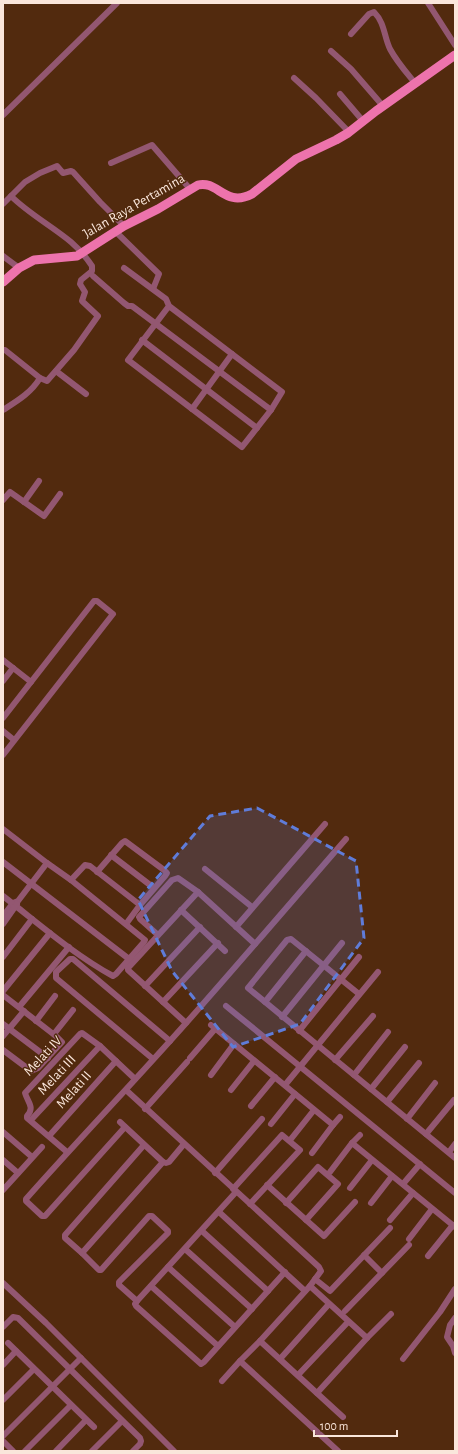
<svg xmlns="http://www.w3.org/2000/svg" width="458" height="1454" font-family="'Alegreya Sans',sans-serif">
<rect width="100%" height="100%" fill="#522a0e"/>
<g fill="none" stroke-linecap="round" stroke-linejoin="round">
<g stroke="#935771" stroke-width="6">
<polyline points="428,3 455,45"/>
<path d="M351 34 369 14 374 12C385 23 384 37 390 49 397 62 406 72 415 83"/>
<polyline points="331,51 351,69 383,106"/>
<polyline points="294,78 316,98 349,132"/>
<polyline points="340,94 363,121"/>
<polyline points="3,115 117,3"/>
<polyline points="111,163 152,145 190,189"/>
<polyline points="3,204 25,182 40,173 57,166 63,173 71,171 73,172 100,202 124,226"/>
<polyline points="116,232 159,274 153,289"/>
<polyline points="3,256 19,268"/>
<polyline points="124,268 166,299 169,306 282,392 271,410 242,447 128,360 169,306"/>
<polyline points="93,276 124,303 128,306 132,306 271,410"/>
<polyline points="142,340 257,428"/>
<path d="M3 350H5L40 378 47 381 74 350 98 316 82 301 85 292 80 284 81 280 92 271V266C86 257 79 249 71 242 52 226 29 214 11 196"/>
<polyline points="56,371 86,394"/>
<polyline points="192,409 232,354"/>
<path d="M3 410C17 401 31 393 40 378"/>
<polyline points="3,500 10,492 44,516 60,494"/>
<polyline points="24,502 39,481"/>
<polyline points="3,660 31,682 94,601 97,601 113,614 3,755"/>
<polyline points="3,681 13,668"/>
<polyline points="3,718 31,682"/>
<polyline points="3,731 14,740"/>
<polyline points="3,829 47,863 18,901 13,903 3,916"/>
<polyline points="111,855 154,888"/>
<polyline points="3,862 129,959"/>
<polyline points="205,869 252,907"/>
<polyline points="97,872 122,843 125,841 164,870 167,873 165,876 140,905"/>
<polyline points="71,880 85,865 90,866 140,905 126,924"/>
<polyline points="198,892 255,944"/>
<path d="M3 896C38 923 73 954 113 976L116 974 144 942 145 940 71 880 47 863"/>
<polyline points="181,910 225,951"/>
<polyline points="3,924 17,904"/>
<polyline points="236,927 325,824"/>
<polyline points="158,935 140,919 139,917 172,880 178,878 198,892 128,968 128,970 186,1023"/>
<polyline points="3,957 32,919"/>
<polyline points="145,986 200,927"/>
<polyline points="3,991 50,933"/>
<polyline points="359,994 291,939 287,940 248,988 455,1158"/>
<polyline points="3,995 57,1037 62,1042 38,1068 31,1071 3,1050"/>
<polyline points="163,1002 218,943"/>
<polyline points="265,1002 306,951"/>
<polyline points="226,1006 455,1193"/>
<polyline points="19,1007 69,947"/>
<polyline points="282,1017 342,943"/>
<polyline points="36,1021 55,996"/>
<polyline points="3,1024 48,1058"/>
<polyline points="211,1025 333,1125 340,1117"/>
<polyline points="299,1031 359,957"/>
<polyline points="54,1034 73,1010"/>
<polyline points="3,1036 24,1011"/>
<polyline points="190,1058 215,1029"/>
<polyline points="153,1059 56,978 56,972 70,959 73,959 170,1041"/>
<polyline points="335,1060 373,1016"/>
<polyline points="211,1075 234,1044"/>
<polyline points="354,1075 388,1032"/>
<polyline points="285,1085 378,972"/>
<polyline points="371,1089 405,1047"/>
<polyline points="126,1090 319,1267 321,1271 310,1286 260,1341 240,1361 338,1451"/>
<polyline points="231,1090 254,1061"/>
<polyline points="387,1102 419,1063"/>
<polyline points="251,1106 275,1077"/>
<polyline points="145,1109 187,1062"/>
<polyline points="407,1119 435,1083"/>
<polyline points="31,1120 100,1046"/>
<polyline points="120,1122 163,1162 166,1163 169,1162 184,1144"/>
<polyline points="271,1124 295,1094"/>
<path d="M125 1127 45 1216H42L26 1201V1199C79 1139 134 1082 187 1022 240 962 293 900 346 839"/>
<polyline points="3,1132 32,1157"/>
<polyline points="426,1134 454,1100"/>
<polyline points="49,1136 116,1061"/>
<polyline points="291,1139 314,1110"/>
<polyline points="352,1143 360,1135"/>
<polyline points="144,1145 65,1235 65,1238 82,1253 163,1162"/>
<path d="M67 1152 27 1118V1116C35 1107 28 1103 25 1093L80 1034 82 1033 100 1046 135 1079"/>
<polyline points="449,1152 455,1144"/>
<polyline points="312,1153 333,1125"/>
<polyline points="3,1160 18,1173"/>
<polyline points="330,1172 352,1143 455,1227"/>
<polyline points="215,1173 262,1119"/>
<polyline points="403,1184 420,1164"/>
<polyline points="267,1185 324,1236 355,1202"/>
<polyline points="350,1188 372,1160"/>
<polyline points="233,1189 282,1135 300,1150 250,1204"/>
<polyline points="3,1190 42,1147"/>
<polyline points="236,1192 137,1301 135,1304 136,1306 201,1364 204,1362 285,1272"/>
<polyline points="286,1203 318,1167 338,1184 306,1220"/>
<polyline points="371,1203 392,1176"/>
<polyline points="219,1212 305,1291"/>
<polyline points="390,1220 413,1193"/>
<polyline points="202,1231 268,1291"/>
<polyline points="409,1239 432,1209"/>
<polyline points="185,1249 252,1309"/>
<polyline points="82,1253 99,1270 101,1270 149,1216 152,1216 168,1231 168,1233 119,1282 119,1285 137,1301"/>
<polyline points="364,1255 382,1273"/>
<polyline points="428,1256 453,1225"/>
<polyline points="168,1267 235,1327"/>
<polyline points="315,1279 330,1291 390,1228"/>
<polyline points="3,1283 46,1323 174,1451"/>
<polyline points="151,1286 218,1346"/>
<polyline points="310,1286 367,1338 317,1393"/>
<polyline points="345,1311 409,1245"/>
<polyline points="455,1318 450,1325 447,1337 453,1346 455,1353"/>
<polyline points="3,1327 13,1317 18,1318 140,1438 141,1441 140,1444 133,1451"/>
<polyline points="367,1338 391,1314"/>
<polyline points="260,1341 343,1417"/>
<polyline points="8,1343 94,1427"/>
<polyline points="280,1359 329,1304"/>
<polyline points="403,1359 440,1312 455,1289"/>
<polyline points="3,1365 16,1351"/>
<polyline points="298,1375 348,1322"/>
<polyline points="222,1381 240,1361"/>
<polyline points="3,1400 34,1369"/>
<polyline points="3,1436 81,1358"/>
<polyline points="3,1441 13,1451"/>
<polyline points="25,1451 71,1405"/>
<polyline points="56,1451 86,1420"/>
<polyline points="92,1451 122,1421"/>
</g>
<path stroke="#ed73ac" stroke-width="9" d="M3 282 19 268 34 260 77 256 124 226 158 209 198 185C218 180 225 208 252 194L296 159 336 140 348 133 376 111 455 55"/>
</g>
<path fill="#5f7cd9" fill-opacity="0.2" stroke="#5f7cd9" stroke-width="3" stroke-dasharray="8 5" stroke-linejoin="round" d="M257 808 356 861 364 938 300 1024 233 1047 172 971 138 900 210 816Z"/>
<g text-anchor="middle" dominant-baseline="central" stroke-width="3" stroke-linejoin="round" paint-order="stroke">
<g font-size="14" fill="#fae6db" stroke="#522a0e">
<text transform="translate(134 206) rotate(-30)">Jalan Raya Pertamina</text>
<text transform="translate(43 1056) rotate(-47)">Melati IV</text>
<text transform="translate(57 1075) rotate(-47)">Melati III</text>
<text transform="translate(74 1090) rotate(-48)">Melati II</text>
</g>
</g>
<rect width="458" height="1454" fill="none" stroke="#fae6db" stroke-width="8"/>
<path d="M314 1430v6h83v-6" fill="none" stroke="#fae6db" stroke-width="2"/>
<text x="320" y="1430" font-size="12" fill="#fae6db" stroke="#522a0e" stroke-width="3" paint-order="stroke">100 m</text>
</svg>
